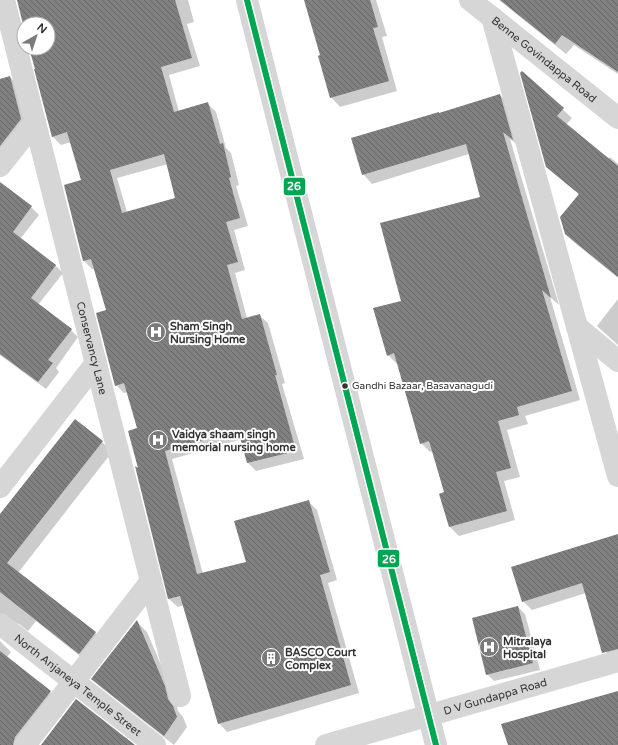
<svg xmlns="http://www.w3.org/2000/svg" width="618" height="745" font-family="'Varela Round',sans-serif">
<defs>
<pattern id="building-back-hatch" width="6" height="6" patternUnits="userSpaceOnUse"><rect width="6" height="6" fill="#808080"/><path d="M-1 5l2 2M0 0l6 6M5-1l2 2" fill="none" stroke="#696969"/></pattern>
</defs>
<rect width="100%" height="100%" fill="#fff"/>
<g fill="#0003" fill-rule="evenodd">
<path d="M18 0H188L194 22 187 24 200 66 169 75 179 112 208 104 216 112 226 148 231 153 239 185 236 186 248 226 234 230 245 270 235 273 247 318 259 315 268 323 285 383 282 384 304 459 256 471 248 463 242 439 172 459 203 574 248 562 308 501 317 510 337 580 328 583 359 693 227 732 219 723 184 605 178 607 169 599 136 468 140 471 138 429 128 392 124 393 116 385 107 311 94 269H92L84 261 65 185 82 180 71 142 61 145 52 136 31 48H48V24H24ZM168 164 176 199 127 212 117 178Z"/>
<polygon points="305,0 376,0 387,36 382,37 397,91 340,107 331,97 321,56"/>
<polygon points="499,0 610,0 618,6 618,74 574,45 566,54"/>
<polygon points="522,72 572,118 566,125 608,159 610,157 618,164 618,278 575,243 565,234 580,195 547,167"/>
<polygon points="10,77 18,85 28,127 0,163 0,80"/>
<polygon points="500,95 509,104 521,147 510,139 559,305 550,297 580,400 525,416 528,424 507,430 520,477 504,481 515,520 459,536 450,527 446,493 433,451 430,452 421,443 398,364 397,364 388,355 402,301 481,197 469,154 372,184 363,174"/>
<polygon points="0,183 31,207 39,215 20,239 55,265 63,273 38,305 71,330 78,337 56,368 59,372 46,389 0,355"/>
<polygon points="618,299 618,345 597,326"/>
<polygon points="102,442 112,452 18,573 95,633 106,643 90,664 36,621 28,631 19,624 13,622 0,628 0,516"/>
<polygon points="618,535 618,654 610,656 601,647 586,593 532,610 523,601"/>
<polygon points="518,607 525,614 540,670 494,681 487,674"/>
<polygon points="137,622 147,632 175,698 178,711 183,717 187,727 174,745 103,689 93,679"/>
<polygon points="0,641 11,652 7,657 50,692 60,702 27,745 0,745"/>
</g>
<g fill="url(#building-back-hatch)" fill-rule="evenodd">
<path d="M17 0H175L192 58 161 67 174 112 208 102 220 144 223 143 231 177 229 178 240 218 226 222 238 262 227 265 242 319 260 314 277 375H275L296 451 247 463 238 430 165 451 197 574 246 562 234 521 309 500 330 572 320 575 351 685 218 724 180 596 168 599 135 466 138 468 128 431 137 428 124 383 115 386 96 313 106 310 91 259 83 261 64 185 81 180 67 132 52 137 34 69H35L29 48H48V24H24V28ZM164 154 175 198 122 213 110 170Z"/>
<polygon points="304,0 370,0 378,27 373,28 389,81 330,98 318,56 320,55"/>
<polygon points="500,0 618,0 618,72 562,35 555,44"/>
<polygon points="522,71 564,108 557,116 618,166 618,277 565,234 560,217 579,194 546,167 520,73"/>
<polygon points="10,76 21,119 0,146 0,79"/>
<polygon points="500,94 513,140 503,132 551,298 542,290 572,391 517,407 519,415 498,421 511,468 496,472 507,511 449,527 439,494 444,492 429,441 420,444 394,353 387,356 373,308 401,301 380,223 480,197 466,144 362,175 351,138 439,112 439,113"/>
<polygon points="0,182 32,206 13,232 56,265 31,298 72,329 48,360 53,363 38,382 0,354"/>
<polygon points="75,419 103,441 7,563 96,632 79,654 0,592 0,514"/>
<polygon points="618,534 618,649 602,653 582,583 522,602 511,567"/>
<polygon points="518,606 533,663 486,675 472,618"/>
<polygon points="137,620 165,686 168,699 173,706 177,717 164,736 91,679"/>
<polygon points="0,651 51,691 15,737 13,745 0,745"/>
<polygon points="618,691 618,745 508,745 501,724"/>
<polygon points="76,699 135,745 41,745"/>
</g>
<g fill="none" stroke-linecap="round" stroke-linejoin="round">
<g stroke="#d6d6d6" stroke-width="22">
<path id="s1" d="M4 0 180 696"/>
<path id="s2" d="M470 0 618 118"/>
<polyline points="492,17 618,476"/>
<polyline points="0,166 35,122"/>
<polyline points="577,327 618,361"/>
<polyline points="0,487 96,363"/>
<polyline points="25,745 151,581"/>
</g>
<g stroke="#d6d6d6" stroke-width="22">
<polyline points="247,0 436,745"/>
<path id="s3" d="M0 624 155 745"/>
<path id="s4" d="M326 745 618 661"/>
</g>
<g stroke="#fff" stroke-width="9">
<polyline id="bus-1" points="247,0 436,745"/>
</g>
<use href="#bus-1" stroke="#00a651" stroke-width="6"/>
</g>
<defs>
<g id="hospital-disc" transform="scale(1)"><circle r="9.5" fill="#7a7a7a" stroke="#fff"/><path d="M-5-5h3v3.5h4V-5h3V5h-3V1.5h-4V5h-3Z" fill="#fff"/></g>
<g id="building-disc" transform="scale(1)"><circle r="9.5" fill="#7a7a7a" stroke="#fff"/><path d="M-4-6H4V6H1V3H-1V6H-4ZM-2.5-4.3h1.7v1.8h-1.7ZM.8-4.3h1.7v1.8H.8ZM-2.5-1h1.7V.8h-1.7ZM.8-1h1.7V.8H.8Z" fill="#fff"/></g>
</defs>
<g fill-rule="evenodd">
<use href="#hospital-disc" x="156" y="332"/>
<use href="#hospital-disc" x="158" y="440"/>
<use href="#hospital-disc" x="489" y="647"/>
<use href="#building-disc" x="271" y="658"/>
</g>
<circle fill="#323232" stroke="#fff" stroke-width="1.5" cx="345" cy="386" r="3.5"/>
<g text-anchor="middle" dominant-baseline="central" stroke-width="4" stroke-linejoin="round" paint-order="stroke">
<g font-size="10" fill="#323232" stroke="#fff" text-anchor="start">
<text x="352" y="386">Gandhi Bazaar, Basavanagudi</text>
</g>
<g font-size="11" fill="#323232" stroke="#fff">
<text stroke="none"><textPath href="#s2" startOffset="95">Benne Govindappa Road</textPath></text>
<text stroke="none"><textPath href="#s1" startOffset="359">Conservancy Lane</textPath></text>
<text stroke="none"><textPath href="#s3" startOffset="99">North Anjaneya Temple Street</textPath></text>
<text stroke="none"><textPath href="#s4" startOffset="176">D V Gundappa Road</textPath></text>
</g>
<g font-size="11" font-weight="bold" fill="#323232" stroke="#fff" text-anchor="start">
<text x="170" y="326">Sham Singh<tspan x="170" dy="13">Nursing Home</tspan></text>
<text x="172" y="434">Vaidya shaam singh<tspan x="172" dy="13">memorial nursing home</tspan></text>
<text x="503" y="641">Mitralaya<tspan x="503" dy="13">Hospital</tspan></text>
<text x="285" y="652">BASCO Court<tspan x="285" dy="13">Complex</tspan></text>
</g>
</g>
<g stroke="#fff" stroke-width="1.5">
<rect x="283" y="177" width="23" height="19" rx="4" fill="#00a651"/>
<rect x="377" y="549" width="23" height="19" rx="4" fill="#00a651"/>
</g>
<g font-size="11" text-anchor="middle" font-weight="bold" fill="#fff">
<text x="294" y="190">26</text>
<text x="389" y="563">26</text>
</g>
<g transform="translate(36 36) rotate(39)"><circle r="19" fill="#ffffff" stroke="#adadad"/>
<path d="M0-3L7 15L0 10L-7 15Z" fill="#7a7a7a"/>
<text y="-6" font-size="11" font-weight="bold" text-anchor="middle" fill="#323232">N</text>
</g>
</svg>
